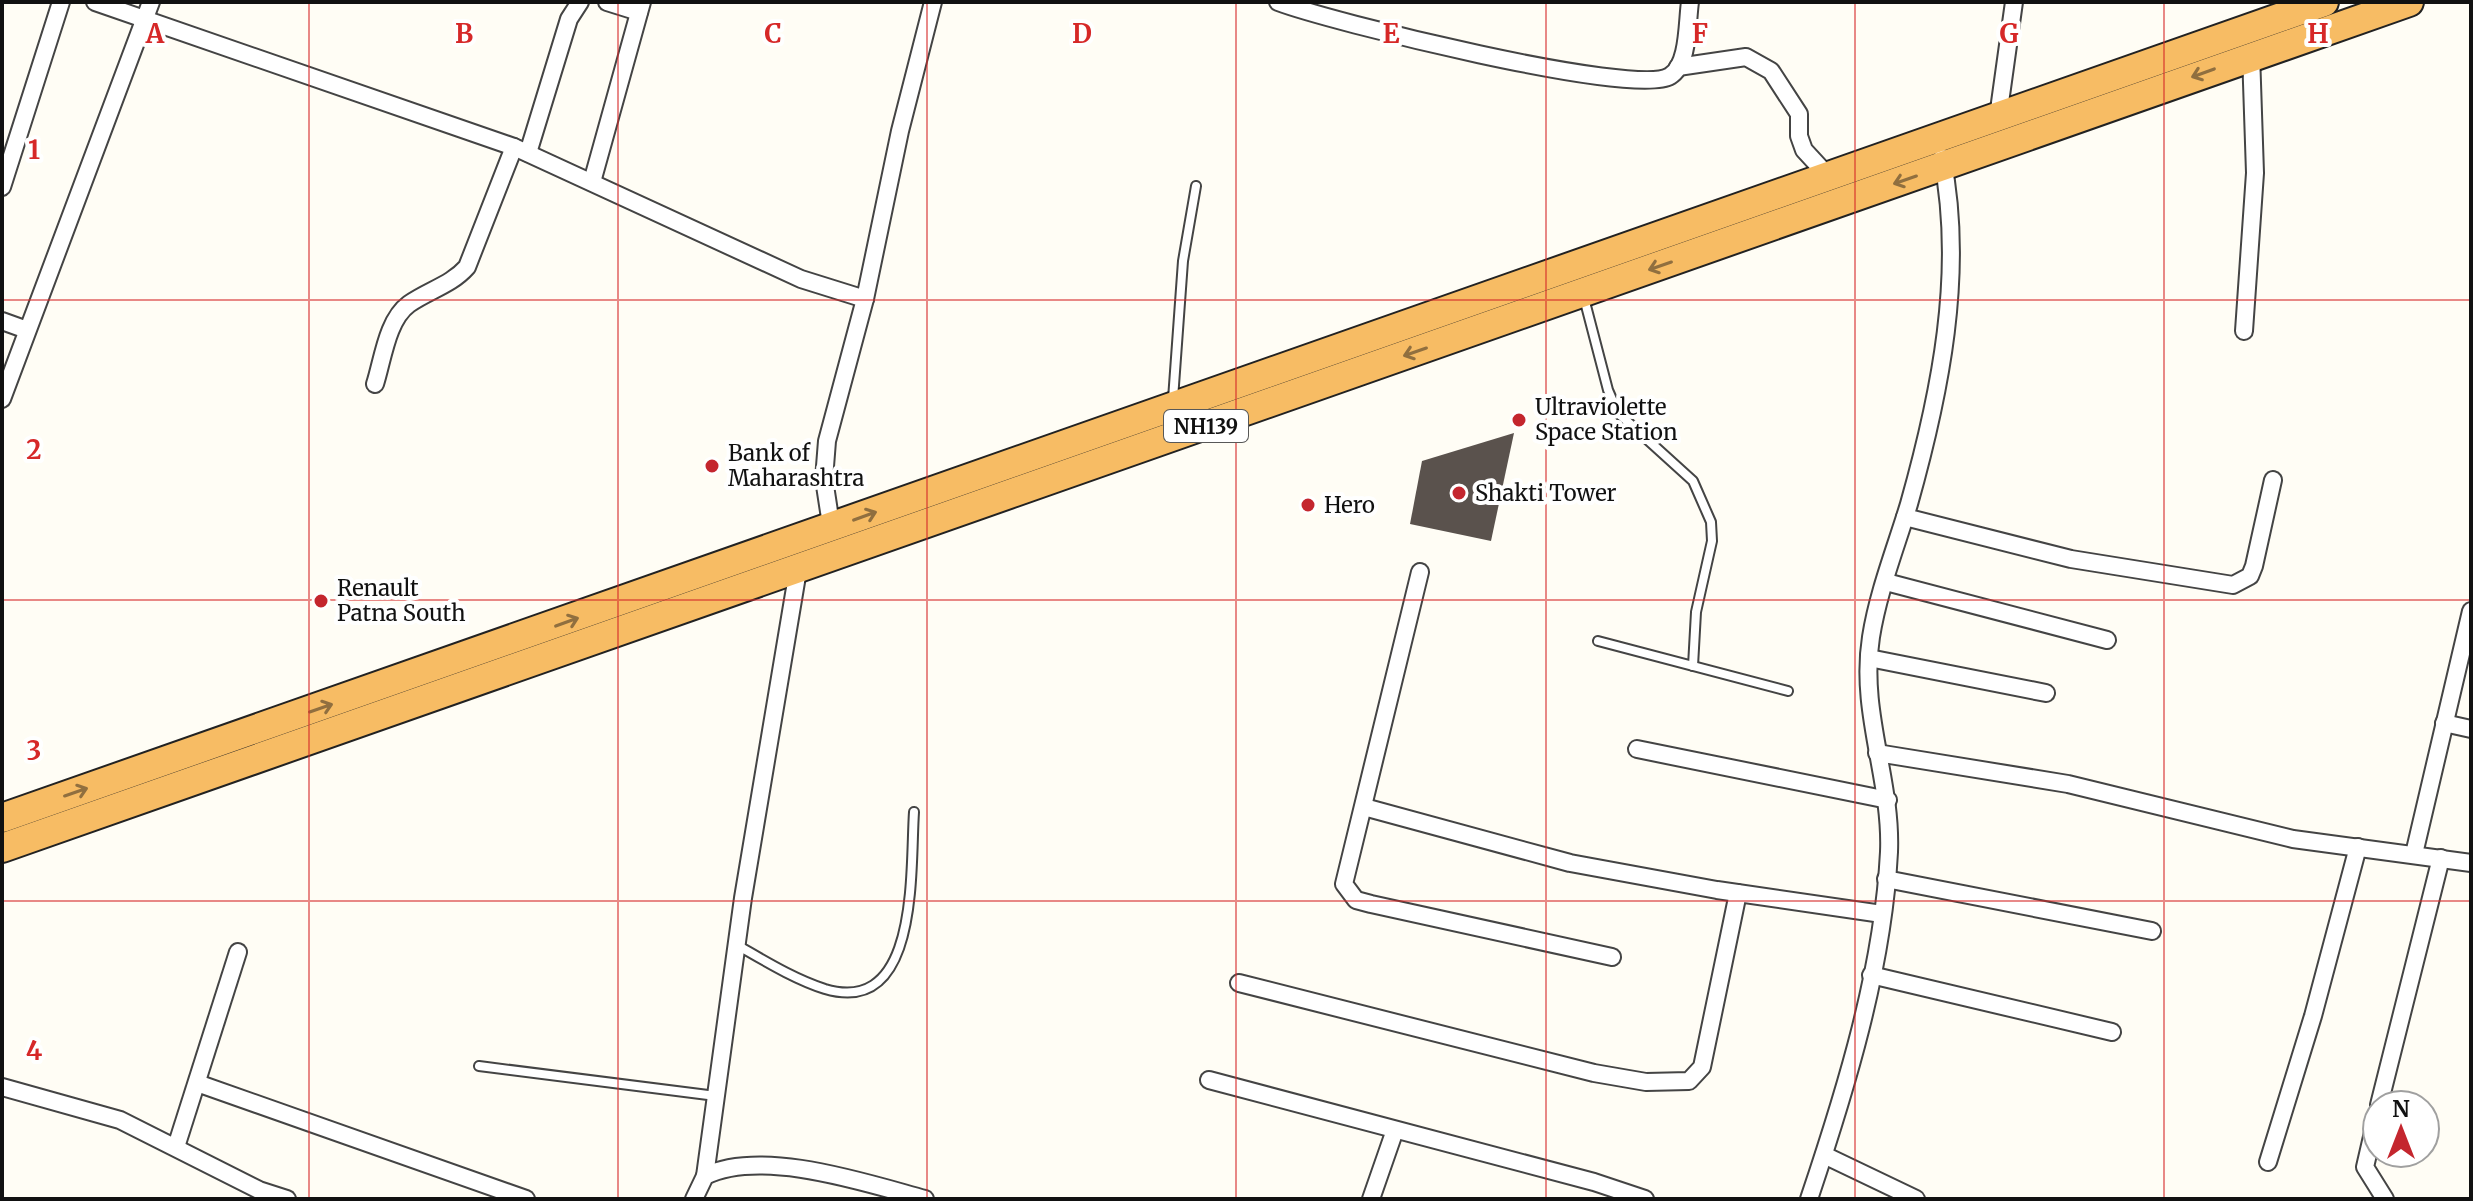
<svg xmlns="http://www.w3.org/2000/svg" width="2473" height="1201" font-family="Merriweather,serif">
<rect width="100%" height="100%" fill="#fffdf5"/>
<polygon fill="#5a524d" points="1514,433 1491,541 1410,524 1422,461"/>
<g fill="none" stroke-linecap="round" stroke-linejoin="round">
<g stroke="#444" stroke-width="12">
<g id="service">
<polyline points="1584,298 1608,390 1618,413 1693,481 1711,522 1712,541 1696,612 1693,666"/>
<polyline points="1173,399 1183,261 1196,186"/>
<polyline points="1598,641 1788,691"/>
<path d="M737 945C765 961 794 979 825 989 920 1017 910 870 914 812"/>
<polyline points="479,1066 716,1096"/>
</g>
</g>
<g stroke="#444" stroke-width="20">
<g id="minor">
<polyline points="95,2 514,147 801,279 865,299"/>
<polyline points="607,2 639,12"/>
<path d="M1278 2C1328 21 1635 98 1670 76 1689 65 1687 22 1690 2"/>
<polyline points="1678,67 1746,57 1771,71 1799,114 1799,136 1804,150 1828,176"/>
<polyline points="1998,117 2014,2"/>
<polyline points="528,153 569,19 580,2"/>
<polyline points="592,182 642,2"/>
<polyline points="2,187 61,2"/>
<polyline points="2,321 27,330"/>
<polyline points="2244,331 2255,173 2251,53"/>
<path d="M375 384C383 359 387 320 409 304 429 290 451 285 467 267L514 147"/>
<polyline points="2,399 151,2"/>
<polyline points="1905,517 2071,559 2233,585 2250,576 2254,566 2273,480"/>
<polyline points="832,531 824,479 827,441 865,299 900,131 933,2"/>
<polyline points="1420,572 1344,884 1356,900 1371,904 1612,957"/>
<polyline points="1886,582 2107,640"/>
<polyline points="1869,658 2046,693"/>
<polyline points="2444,723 2471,729"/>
<polyline points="1637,749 1888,800"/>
<polyline points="1877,753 2068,784 2293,839 2471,863"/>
<polyline points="1364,807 1570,863 1717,890 1882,914"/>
<polyline points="2414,854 2471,611"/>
<polyline points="1886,879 2152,931"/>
<polyline points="1871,975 2112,1032"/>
<polyline points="1239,983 1594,1073 1646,1082 1689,1081 1702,1067 1738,893"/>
<polyline points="1209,1080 1594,1182 1645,1199"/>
<polyline points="197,1083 526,1199"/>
<polyline points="2,1087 120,1120 259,1190 287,1199"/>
<polyline points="2379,1105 2441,858"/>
<polyline points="2377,1115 2365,1167 2385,1199"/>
<polyline points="176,1147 238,952"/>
<polyline points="1824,1155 1916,1199"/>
<polyline points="2268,1162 2313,1016 2358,847"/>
<polyline points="705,1176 743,898 798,570"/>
<path d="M694 1199 705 1176C762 1148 866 1183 925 1199"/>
<polyline points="1371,1199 1395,1130"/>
<path d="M1809 1199C1846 1089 1883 969 1889 852 1892 779 1859 712 1871 637 1878 592 1896 547 1909 504 1940 394 1965 272 1942 158"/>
</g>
</g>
<g stroke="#222" stroke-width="32">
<g id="trunk">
<polyline points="2,818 2324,2"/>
<polyline points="2,848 2409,2"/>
</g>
</g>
<use href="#service" stroke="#fff" stroke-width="8"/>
<use href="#minor" stroke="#fff" stroke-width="16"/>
<use href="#trunk" stroke="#f7bc64" stroke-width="28"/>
</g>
<defs><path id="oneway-shaft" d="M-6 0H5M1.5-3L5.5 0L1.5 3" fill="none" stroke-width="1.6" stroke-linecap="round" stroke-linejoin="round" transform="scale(2)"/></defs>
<g stroke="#906f3f">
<use href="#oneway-shaft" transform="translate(2203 73) rotate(160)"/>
<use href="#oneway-shaft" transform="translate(1905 180) rotate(161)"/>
<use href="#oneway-shaft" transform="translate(1660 266) rotate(161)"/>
<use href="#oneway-shaft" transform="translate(1415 352) rotate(161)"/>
<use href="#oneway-shaft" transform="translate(865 516) rotate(-20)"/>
<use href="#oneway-shaft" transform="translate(567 622) rotate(-20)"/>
<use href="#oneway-shaft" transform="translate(321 708) rotate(-19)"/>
<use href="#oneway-shaft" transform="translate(76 792) rotate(-19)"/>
</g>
<path fill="none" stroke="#d62828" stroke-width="2" stroke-opacity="0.55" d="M309 2V1199M618 2V1199M927 2V1199M1236 2V1199M1546 2V1199M1855 2V1199M2164 2V1199M2 300H2471M2 600H2471M2 901H2471"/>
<g fill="#c4262e" stroke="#fff" stroke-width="3">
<circle cx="1519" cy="420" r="8"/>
<circle cx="712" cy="466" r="8"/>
<circle cx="1459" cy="493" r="8"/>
<circle cx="1308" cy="505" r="8"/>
<circle cx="321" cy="601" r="8"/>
</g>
<g text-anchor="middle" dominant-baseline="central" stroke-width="8" stroke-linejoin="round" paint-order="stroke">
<rect fill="#fff" stroke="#585858" stroke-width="2" x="1164" y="410" width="84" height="32" rx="6"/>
<g font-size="20" font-weight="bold" fill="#111">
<text x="1206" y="426">NH139</text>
</g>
<g font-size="22" fill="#111" stroke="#fff" text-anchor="start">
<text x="1535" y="407">Ultraviolette<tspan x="1535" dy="25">Space Station</tspan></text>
<text x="728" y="453">Bank of<tspan x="728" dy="25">Maharashtra</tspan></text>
<text x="1475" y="493">Shakti Tower</text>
<text x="1324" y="505">Hero</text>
<text x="337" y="588">Renault<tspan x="337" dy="25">Patna South</tspan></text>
</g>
</g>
<g font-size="26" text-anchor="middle" font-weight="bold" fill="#d62828" stroke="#fff" stroke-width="8" stroke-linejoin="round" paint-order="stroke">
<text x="155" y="43">A</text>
<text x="464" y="43">B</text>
<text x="773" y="43">C</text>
<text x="1082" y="43">D</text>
<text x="1391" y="43">E</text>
<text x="1700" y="43">F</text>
<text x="2009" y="43">G</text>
<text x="2318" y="43">H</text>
<text x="34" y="159">1</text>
<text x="34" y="459">2</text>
<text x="34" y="760">3</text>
<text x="34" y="1060">4</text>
</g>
<rect width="2473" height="1201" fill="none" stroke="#111111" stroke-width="8"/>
<g transform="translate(2401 1129)"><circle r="38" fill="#ffffff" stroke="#a0a0a0" stroke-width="2"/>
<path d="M0-6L14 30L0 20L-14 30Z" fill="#c4262e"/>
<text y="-12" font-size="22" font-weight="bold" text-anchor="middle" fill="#111111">N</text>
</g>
</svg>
